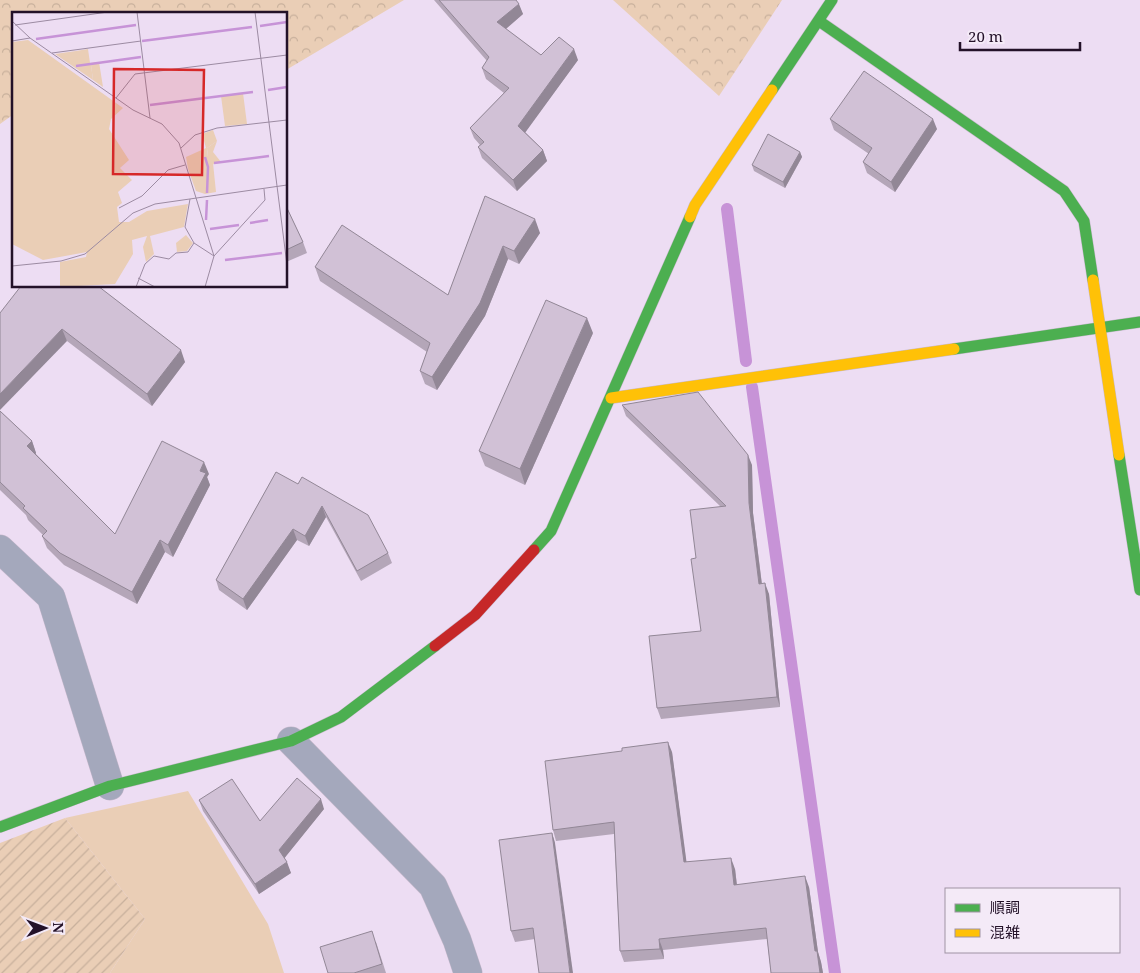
<svg xmlns="http://www.w3.org/2000/svg" width="1140" height="973" font-family="'Noto Serif','Noto Sans JP',serif">
<defs>
<pattern id="forest-crowns" width="20" height="18" patternUnits="userSpaceOnUse" patternTransform="scale(1.25)"><rect width="20" height="18" fill="#eaceb6"/><path d="M2 6a3 3 0 1 1 6 0M12 15a3 3 0 1 1 6 0" fill="none" stroke="#c8b09c"/></pattern>
<pattern id="garden-furrows" width="10" height="10" patternUnits="userSpaceOnUse" patternTransform="scale(1.25)"><rect width="10" height="10" fill="#eaceb6"/><path d="M-1 1l2-2M0 10L10 0M9 11l2-2" fill="none" stroke="#c8b09c"/></pattern>
</defs>
<rect width="100%" height="100%" fill="#edddf3"/>
<polygon fill="#eaceb6" points="188,791 268,924 284,973 110,973 145,919 65,818"/>
<g fill="url(#forest-crowns)">
<polygon points="0,0 404,0 286,70 286,14 14,14 14,114 0,124"/>
<polygon points="613,0 782,0 719,96"/>
</g>
<polygon fill="url(#garden-furrows)" points="65,818 145,919 110,973 0,973 0,843"/>
<g fill="none" stroke-linecap="round" stroke-linejoin="round">
<g stroke="#c793d7" stroke-width="12">
<polyline points="727,209 746,361"/>
<polyline points="752,387 835,973"/>
</g>
<g stroke="#c8bacd" stroke-width="29">
<g id="street">
<polyline points="0,549 51,597 110,786"/>
<polyline points="291,741 433,886 457,940 468,973"/>
</g>
</g>
<g stroke="#c8bacd" stroke-width="12">
<g id="fast">
<polyline points="819,21 1064,191 1084,221 1093,280"/>
<polyline points="772,90 832,0"/>
<polyline points="954,349 1140,322"/>
<polyline points="1119,455 1140,590"/>
<polyline points="534,550 551,531 690,217"/>
<polyline points="0,827 110,786 291,741 341,717 435,646"/>
</g>
</g>
<g stroke="#c8bacd" stroke-width="12">
<g id="slow">
<polyline points="690,217 695,205 772,90"/>
<polyline points="1093,280 1119,455"/>
<polyline points="611,398 954,349"/>
</g>
</g>
<g stroke="#c8bacd" stroke-width="12">
<polyline id="jam" points="435,646 475,615 534,550"/>
</g>
<use href="#street" stroke="#a4a8bc" stroke-width="28"/>
<use href="#fast" stroke="#4caf50" stroke-width="11"/>
<use href="#slow" stroke="#ffc107" stroke-width="11"/>
<use href="#jam" stroke="#c62828" stroke-width="11"/>
</g>
<g fill="#b4a6b8">
<polygon points="434,0 516,0 523,14 506,29 541,55 578,60 525,132 543,150 547,161 517,191 482,158 478,147 480,145 474,138 470,128 504,93 486,79 482,68 487,61"/>
<polygon points="830,119 937,129 895,192 867,173 863,162 869,154 834,130"/>
<polygon points="800,152 802,157 785,188 754,171 752,165"/>
<polygon points="485,196 540,233 519,264 508,259 485,316 437,390 425,384 420,371 427,352 320,281 315,267 448,295"/>
<polygon points="286,206 303,242 307,253 286,262"/>
<polygon points="21,286 185,362 152,406 67,341"/>
<polygon points="593,333 525,485 485,466 479,451"/>
<polygon points="622,405 752,465 753,513 762,584 769,594 780,707 661,719 657,708 701,631 696,558 720,506 626,416"/>
<polygon points="0,411 32,441 36,453 36,454 115,534 209,474 207,477 210,485 173,557 165,552 137,604 64,565 47,548 42,536 43,535 28,520 26,515 0,490"/>
<polygon points="276,472 388,553 392,563 361,581 326,517 309,546 297,540 247,610 219,590 216,580"/>
<polygon points="672,752 686,862 735,869 737,885 809,887 818,952 821,962 823,973 771,973 767,939 663,950 664,959 624,962 620,951 614,834 556,841 553,830"/>
<polygon points="199,800 260,821 324,809 284,858 291,873 259,894 203,811"/>
<polygon points="552,833 555,843 535,939 515,942 511,931"/>
<polygon points="376,942 386,973 328,973"/>
</g>
<g fill="#928796">
<polygon points="519,4 523,14 501,33 497,22"/>
<polygon points="574,49 578,60 522,137 518,126"/>
<polygon points="933,119 937,129 895,192 891,182"/>
<polygon points="543,150 547,161 517,191 513,180"/>
<polygon points="800,152 802,157 785,188 783,182"/>
<polygon points="535,219 540,233 519,264 514,251"/>
<polygon points="503,246 508,259 485,316 437,390 432,377"/>
<polygon points="587,318 593,333 525,485 520,469"/>
<polygon points="62,329 67,341 0,410 0,394"/>
<polygon points="181,350 185,362 152,406 147,394"/>
<polygon points="32,441 36,453 32,458 27,446"/>
<polygon points="748,455 752,465 753,513 763,594 759,584 749,503"/>
<polygon points="204,462 209,474 207,477 210,485 173,557 168,545"/>
<polygon points="322,506 326,517 309,546 305,536"/>
<polygon points="293,529 297,540 247,610 243,599"/>
<polygon points="160,540 165,552 137,604 132,592"/>
<polygon points="765,583 769,594 780,707 777,697"/>
<polygon points="668,742 672,752 688,873 684,862"/>
<polygon points="321,799 324,809 283,860 279,850"/>
<polygon points="552,833 555,843 573,973 570,973"/>
<polygon points="731,858 735,869 738,896 734,885"/>
<polygon points="287,862 291,873 259,894 255,884"/>
<polygon points="805,876 809,887 818,952 821,962 823,973 820,973 815,951"/>
<polygon points="659,939 663,950 664,959 660,949"/>
</g>
<g fill="#d1c1d6" stroke="#928796">
<polygon points="439,0 516,0 519,4 497,22 541,55 559,37 574,49 518,126 543,150 513,180 478,147 484,142 470,128 509,88 482,68 489,57"/>
<polygon points="864,71 933,119 891,182 863,162 872,148 830,119"/>
<polygon points="768,134 800,152 783,182 752,165"/>
<polygon points="485,196 535,219 514,251 503,246 480,303 432,377 420,371 430,343 315,267 342,225 448,295"/>
<polygon points="286,206 303,242 286,250"/>
<polygon points="21,286 98,286 181,350 147,394 62,329 0,394 0,313"/>
<polygon points="546,300 587,318 520,469 479,451"/>
<polygon points="698,392 748,455 749,503 759,584 765,583 777,697 657,708 649,636 701,631 691,559 696,558 690,510 726,506 622,405"/>
<polygon points="0,411 32,441 27,446 115,534 162,441 204,462 200,471 206,473 168,545 160,540 132,592 60,553 42,536 47,531 23,508 25,506 0,482"/>
<polygon points="276,472 298,484 302,477 368,515 388,553 357,571 322,506 305,536 293,529 243,599 216,580"/>
<polygon points="668,742 684,862 731,858 734,885 805,876 815,951 817,951 820,973 771,973 766,928 659,939 660,949 620,951 614,822 553,830 545,761 622,751 622,748"/>
<polygon points="297,778 321,799 279,850 287,862 255,884 199,800 232,779 260,821"/>
<polygon points="552,833 570,973 539,973 533,928 511,931 499,840"/>
<polygon points="372,931 382,964 354,973 328,973 320,947"/>
</g>
<g transform="translate(12 12)">
<rect width="275" height="275" fill="#edddf3"/>
<path d="M64 39 79 53 81 68 43 42ZM231 81 235 112 213 114 209 84ZM201 118 205 129 195 136 196 145H192L201 151 204 180 193 182V155L176 157 174 145 194 136 190 122Z" fill="#eaceb6"/>
<path d="M16 28 111 96 99 107 97 117 117 148 108 156 120 168 106 180 110 191 105 195 107 210H117L135 199 176 192 172 215 138 224 142 242 134 250 131 235 135 224 120 228 121 242 103 272 48 275V250L74 245 75 240 31 248 0 232V30ZM76 37 78 51 87 50 91 75 81 68 79 53 66 54 64 39ZM205 129 201 140 209 150 195 154 192 145 196 144 195 136Z" fill="#eaceb6"/>
<path d="M174 223 181 231 175 239 165 240 164 231Z" fill="#eaceb6"/>
<path d="M185 150 193 155V182L184 179 176 157Z" fill="#eaceb6"/>
<path fill="none" stroke="#c793d7" stroke-width="2.5" d="M248 14 275 10M24 27 124 13M130 29 240 15M64 54 129 45M256 78 275 75M138 93 241 80M193 145 196 155 195 181M202 151 257 144M194 208 195 188M238 211 256 208M198 217 227 213M213 248 270 241"/>
<path fill="none" stroke="#9c8ba2" stroke-width="1" d="M125 0 138 106M243 0 275 253M0 9 18 26 121 98 150 112 167 131 202 244 193 275M3 13 96 0M0 29 18 26M40 41 129 29M104 86 123 62 275 43M169 136 183 123 205 116 275 108M178 187 173 215 182 231M107 196 130 184 156 158 173 153M202 244 253 188 252 177M0 254 49 249 73 242 121 201 143 192 275 173M126 266 143 275M124 275 133 252 142 244 157 247 164 241 176 240 182 231 202 244"/>
<path fill="#d62828" fill-opacity="0.15" stroke="#d62828" stroke-width="2.5" d="M102 57 192 58 190 163 101 162Z"/>
<rect width="275" height="275" fill="none" stroke="#231128" stroke-width="2.5"/>
</g>
<rect x="945" y="888" width="175" height="65" fill="#f4eaf7" stroke="#a093a4"/>
<rect x="955" y="904" width="25" height="8" fill="#4caf50" stroke="#a093a4"/>
<text x="990" y="913" font-size="15" fill="#231128">順調</text>
<rect x="955" y="929" width="25" height="8" fill="#ffc107" stroke="#a093a4"/>
<text x="990" y="938" font-size="15" fill="#231128">混雑</text>
<g transform="translate(45 928) rotate(89)" stroke="#f4eaf7" stroke-width="4" paint-order="stroke">
<path d="M0-4L9 19L0 12L-9 19Z" fill="#231128"/>
<text y="-8" font-size="14" font-weight="bold" text-anchor="middle" fill="#231128">N</text>
</g>
<path d="M960 42v8h120v-8" fill="none" stroke="#231128" stroke-width="2.5"/>
<text x="968" y="42" font-size="15" fill="#231128" stroke="#f4eaf7" stroke-width="4" paint-order="stroke">20 m</text>
</svg>
